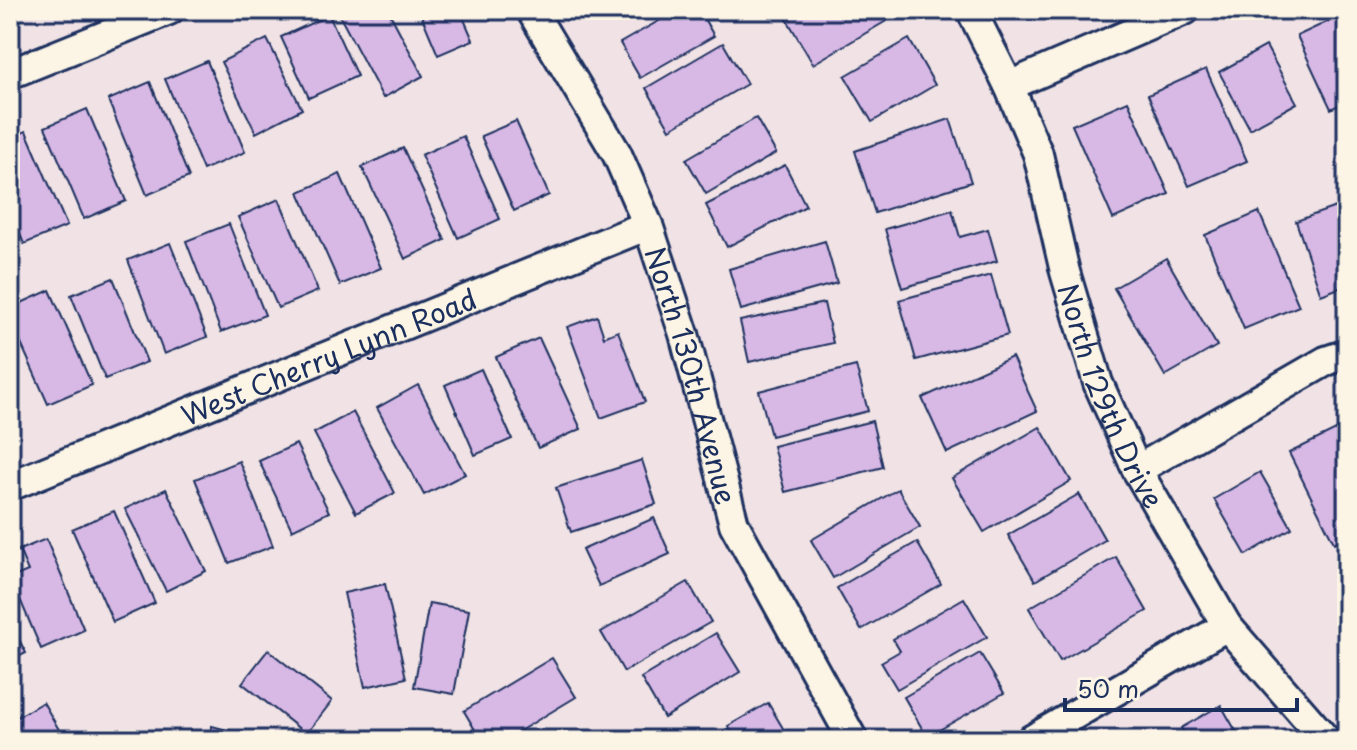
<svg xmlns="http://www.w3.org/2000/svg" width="1357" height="750" font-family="'Playpen Sans',sans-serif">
<rect width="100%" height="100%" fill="#f1e3e5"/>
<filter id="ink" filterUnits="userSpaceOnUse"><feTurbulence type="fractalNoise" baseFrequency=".0125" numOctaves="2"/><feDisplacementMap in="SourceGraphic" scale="16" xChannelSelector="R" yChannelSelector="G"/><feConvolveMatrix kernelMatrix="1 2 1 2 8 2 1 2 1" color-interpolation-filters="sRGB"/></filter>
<g filter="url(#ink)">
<g fill="#d8b9e5" stroke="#1b2f5e" stroke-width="2">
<polygon points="388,10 423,76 383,98 337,11"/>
<polygon points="419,10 460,10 473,40 438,55"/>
<polygon points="678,10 699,10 714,36 640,78 620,43"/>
<polygon points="898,10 900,13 813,64 782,11"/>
<polygon points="1346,13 1347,101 1331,109 1297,36"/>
<polygon points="329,15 357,76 309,98 281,37"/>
<polygon points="267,39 302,109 256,133 221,62"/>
<polygon points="909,39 935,85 872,122 845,76"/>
<polygon points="723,43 747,84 670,129 646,88"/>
<polygon points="1266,46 1297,103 1250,129 1219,72"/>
<polygon points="207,61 245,152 203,170 165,79"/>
<polygon points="1206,69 1247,161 1189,186 1148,95"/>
<polygon points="150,82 189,177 147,195 108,100"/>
<polygon points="1128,101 1169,194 1113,219 1072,125"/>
<polygon points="87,109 126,201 84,219 45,127"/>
<polygon points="756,118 776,153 706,194 686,159"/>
<polygon points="950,119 971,182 875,213 855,151"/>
<polygon points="516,121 549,195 514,211 481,136"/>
<polygon points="26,131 67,226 24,244 10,210 10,138"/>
<polygon points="463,136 500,219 458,238 421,155"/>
<polygon points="403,148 445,240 405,259 362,167"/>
<polygon points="785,165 806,206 727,247 706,205"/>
<polygon points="340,174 381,268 340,285 299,192"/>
<polygon points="279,199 318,291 278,308 238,217"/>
<polygon points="1347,203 1347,285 1321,295 1296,221"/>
<polygon points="952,210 960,237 988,229 997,261 902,288 885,229"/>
<polygon points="1259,212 1299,306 1244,329 1205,235"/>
<polygon points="229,224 265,315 221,332 186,241"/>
<polygon points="825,241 837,283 741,310 729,269"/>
<polygon points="170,243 207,337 164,354 128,260"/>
<polygon points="1166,258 1217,346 1165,376 1114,288"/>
<polygon points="991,275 1008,335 916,360 899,300"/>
<polygon points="113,278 147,362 105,379 71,295"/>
<polygon points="50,290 92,385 48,404 10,319 10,308"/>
<polygon points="824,303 833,343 749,362 740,321"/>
<polygon points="597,316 604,337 618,331 645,402 601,418 567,327"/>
<polygon points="539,338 581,429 538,448 496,357"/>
<polygon points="1012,357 1037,411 947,453 922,398"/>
<polygon points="856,366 868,411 771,436 759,391"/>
<polygon points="481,369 512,439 475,455 445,385"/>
<polygon points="418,385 465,474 424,495 377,408"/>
<polygon points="353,412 395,493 356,513 314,433"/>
<polygon points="872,421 883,467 785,492 773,446"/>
<polygon points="1040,427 1071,481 984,532 952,478"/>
<polygon points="1342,427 1347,437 1347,536 1334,543 1289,453"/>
<polygon points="296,444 329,512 292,530 259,461"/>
<polygon points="642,460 656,504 571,532 556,488"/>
<polygon points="239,461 273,546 229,563 195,479"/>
<polygon points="1260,472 1292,528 1246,555 1214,499"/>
<polygon points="166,489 206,571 166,591 125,509"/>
<polygon points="898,489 920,527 833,578 811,540"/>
<polygon points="1079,494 1105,540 1035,581 1008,535"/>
<polygon points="114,511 155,603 113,622 72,529"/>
<polygon points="654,518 670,554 599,586 582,550"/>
<polygon points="46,539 84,630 41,649 11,578 28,571 19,550"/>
<polygon points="917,542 941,584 861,630 837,588"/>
<polygon points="1116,557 1147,611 1060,661 1029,608"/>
<polygon points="688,582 711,622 624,672 601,632"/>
<polygon points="385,584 406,678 365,687 344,593"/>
<polygon points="964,598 987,637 897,689 881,662 900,651 893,639"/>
<polygon points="429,603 469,610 454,694 414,687"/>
<polygon points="10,622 26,653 10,661"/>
<polygon points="716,633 740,672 664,718 641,678"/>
<polygon points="268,650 332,701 306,734 242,683"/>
<polygon points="980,653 1004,693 927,737 904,697"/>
<polygon points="552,658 576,697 508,738 505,733 495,740 481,740 464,711"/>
<polygon points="43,702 65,740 10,740 10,721"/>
<polygon points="768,703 790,740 736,740 728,726"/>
<polygon points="1221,705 1241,740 1188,740 1181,728"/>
<polygon points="212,726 265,740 209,740"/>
</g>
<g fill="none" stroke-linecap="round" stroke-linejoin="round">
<g stroke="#1b2f5e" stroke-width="34">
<g id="minor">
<path id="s1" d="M531 10 617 154 648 225 684 334 734 524 853 740"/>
<path id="s2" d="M971 10 1009 86 1038 154 1065 272 1098 383 1137 470 1227 626 1326 740"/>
<polyline points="10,74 169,10"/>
<polyline points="1009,86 1185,10"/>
<polyline points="1137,470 1326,361 1347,354"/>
<path id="s3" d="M10 486 648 225"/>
<polyline points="1031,740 1227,626"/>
</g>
</g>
<use href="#minor" stroke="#fcf5e5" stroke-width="28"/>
</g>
</g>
<g text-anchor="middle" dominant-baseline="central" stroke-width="6" stroke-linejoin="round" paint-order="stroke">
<g font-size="28" fill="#1b2f5e" stroke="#fcf5e5">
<text stroke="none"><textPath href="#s3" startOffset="344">West Cherry Lynn Road</textPath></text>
<text stroke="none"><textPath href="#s1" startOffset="402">North 130th Avenue</textPath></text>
<text stroke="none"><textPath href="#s2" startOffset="412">North 129th Drive</textPath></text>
</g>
</g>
<rect width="1357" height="750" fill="none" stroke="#fcf5e5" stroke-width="40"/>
<rect x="20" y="20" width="1317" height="710" fill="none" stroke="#1b2f5e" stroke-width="3" filter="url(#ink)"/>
<path d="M1065 698v12h232v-12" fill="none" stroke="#1b2f5e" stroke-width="4"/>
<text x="1077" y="698" font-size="24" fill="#1b2f5e" stroke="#fcf5e5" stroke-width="6" paint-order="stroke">50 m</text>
</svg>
